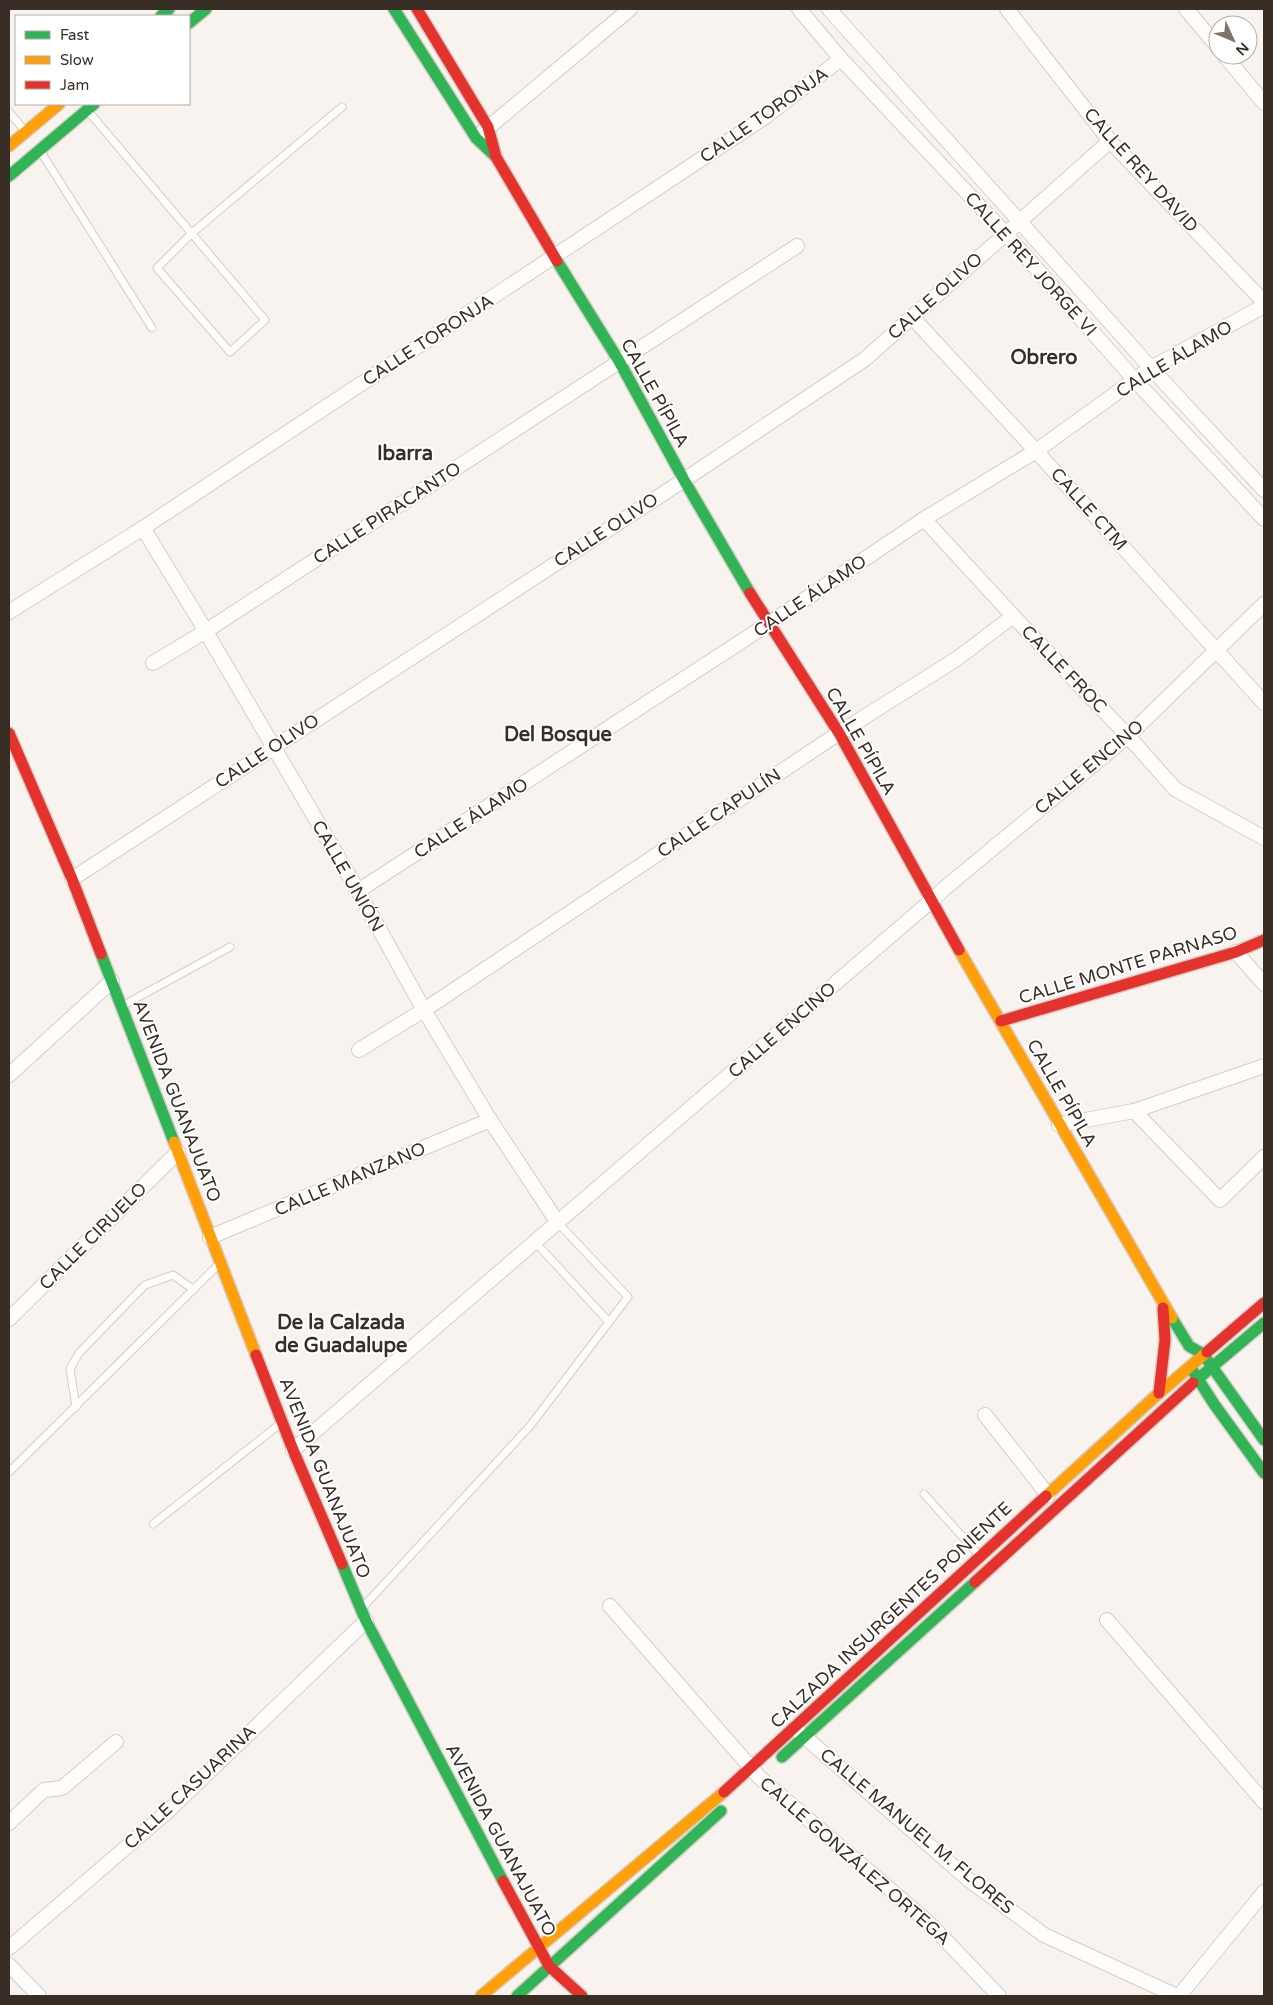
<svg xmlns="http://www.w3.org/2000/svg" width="1273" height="2005" font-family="'Varela Round',sans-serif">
<rect width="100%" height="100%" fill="#f8f3ee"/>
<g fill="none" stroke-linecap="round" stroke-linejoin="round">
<g stroke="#d5cec7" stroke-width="9">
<g id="lane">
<path d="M88 111C147 180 206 250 265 320L230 352 157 268 192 233 342 107"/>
<polyline points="9,112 25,131"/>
<polyline points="41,152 152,328"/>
<polyline points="122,1006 230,947"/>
<polyline points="535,1242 609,1322"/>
<polyline points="76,1407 70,1369 79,1353 145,1285 173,1275 194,1290"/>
<polyline points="9,1472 218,1265"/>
<polyline points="924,1494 979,1555"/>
<polyline points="153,1524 280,1424"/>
<polyline points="363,1607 530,1426 628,1297 558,1223"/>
</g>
</g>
<g stroke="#d5cec7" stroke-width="16">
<g id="street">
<polyline points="799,9 841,59 1005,233 1134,379 1264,519"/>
<polyline points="829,9 1151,368 1264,490"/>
<polyline points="1007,9 1110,141 1264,302"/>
<polyline points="1186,9 1218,47"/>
<polyline points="1224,55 1264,103"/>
<polyline points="483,132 630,9"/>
<polyline points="912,317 1036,451 1264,703"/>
<polyline points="924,519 1013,616 1128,736 1175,789 1264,838"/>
<polyline points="143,528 195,613 358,891 424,1010 490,1120 558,1223"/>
<polyline points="9,612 143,528 765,117 841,59"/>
<polyline points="153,663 206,631 797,246"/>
<polyline points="72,879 684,480 865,359 1110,141"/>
<polyline points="358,891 768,624 924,519 1036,451 1151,368 1264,306"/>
<polyline points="1236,952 1264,984"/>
<polyline points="359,1050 424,1010 839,733 958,658 1013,616"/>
<polyline points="9,1075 112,981"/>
<polyline points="1134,1111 1220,1200 1264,1157"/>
<polyline points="1059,1125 1134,1111 1264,1066"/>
<polyline points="210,1237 490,1120"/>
<polyline points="9,1319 178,1152"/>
<polyline points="985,1415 1048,1495"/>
<polyline points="293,1450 931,901 945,888 1128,736 1264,604"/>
<polyline points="610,1606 759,1777 929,1923 999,1996"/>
<polyline points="1107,1620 1264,1802"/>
<polyline points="798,1731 969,1880 1044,1935 1177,1996"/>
<polyline points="9,1823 44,1790 62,1788 116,1742"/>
<polyline points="9,1948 166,1813 366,1621"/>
<polyline points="9,1965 39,1996"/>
<polyline points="1179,1996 1264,1892"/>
</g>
</g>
<g stroke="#d5cec7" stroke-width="14">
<g id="fast">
<polyline points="394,9 476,138 496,157"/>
<polyline points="161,16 169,9"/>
<polyline points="189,23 206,9"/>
<polyline points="9,176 94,104"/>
<polyline points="557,261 619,361 684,480 750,593"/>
<polyline points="101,954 174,1142"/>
<polyline points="1172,1318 1189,1346 1203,1354 1264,1440"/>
<polyline points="1191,1368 1214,1404 1264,1473"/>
<polyline points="1193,1383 1264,1323"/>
<polyline points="342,1564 366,1621 503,1881"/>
<polyline points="782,1757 975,1582"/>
<polyline points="517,1996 721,1811"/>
</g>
</g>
<g stroke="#d5cec7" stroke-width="14">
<g id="slow">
<polyline points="9,146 59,104"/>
<polyline points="959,950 1172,1318"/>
<polyline points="174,1142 256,1355"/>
<polyline points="1046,1496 1159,1393 1207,1352"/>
<polyline points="481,1996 724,1792"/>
</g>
</g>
<g stroke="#d5cec7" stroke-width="14">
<g id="jam">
<polyline points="417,9 488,127 496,157 557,261"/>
<polyline points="750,593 839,733 959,950"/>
<polyline points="9,733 72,879 101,954"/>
<polyline points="1001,1021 1236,952 1264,940"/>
<polyline points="1207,1352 1264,1303"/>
<polyline points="256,1355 293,1450 342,1564"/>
<polyline points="1159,1393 1165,1340 1163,1308"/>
<polyline points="975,1582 1193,1383"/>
<polyline points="724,1792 1046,1496"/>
<polyline points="503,1881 549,1966 582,1996"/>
</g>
</g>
<use href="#lane" stroke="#fefdfc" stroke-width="7"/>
<use href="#street" stroke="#fefdfc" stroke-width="14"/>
<use href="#fast" stroke="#30b455" stroke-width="11"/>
<use href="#slow" stroke="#ff9f0a" stroke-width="11"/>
<use href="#jam" stroke="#e5322d" stroke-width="11"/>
</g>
<g text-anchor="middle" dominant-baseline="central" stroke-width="4" stroke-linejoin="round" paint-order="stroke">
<g font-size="18" fill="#392e25" stroke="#fff">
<text transform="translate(764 115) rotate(-35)">CALLE TORONJA</text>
<text transform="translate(1141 170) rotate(48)">CALLE REY DAVID</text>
<text transform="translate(1031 264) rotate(48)">CALLE REY JORGE VI</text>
<text transform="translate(935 296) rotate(-42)">CALLE OLIVO</text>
<text transform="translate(428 340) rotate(-33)">CALLE TORONJA</text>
<text transform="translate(1174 359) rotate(-31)">CALLE ÁLAMO</text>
<text transform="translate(655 393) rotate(61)">CALLE PÍPILA</text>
<text transform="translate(1089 509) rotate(48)">CALLE CTM</text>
<text transform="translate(387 513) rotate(-33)">CALLE PIRACANTO</text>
<text transform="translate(606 530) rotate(-33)">CALLE OLIVO</text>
<text transform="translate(810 596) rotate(-34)">CALLE ÁLAMO</text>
<text transform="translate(1064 669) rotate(46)">CALLE FROC</text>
<text transform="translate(861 741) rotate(60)">CALLE PÍPILA</text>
<text transform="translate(267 751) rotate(-33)">CALLE OLIVO</text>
<text transform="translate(1089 767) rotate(-40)">CALLE ENCINO</text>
<text transform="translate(719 813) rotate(-34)">CALLE CAPULÍN</text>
<text transform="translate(471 818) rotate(-33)">CALLE ÁLAMO</text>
<text transform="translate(348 876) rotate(60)">CALLE UNIÓN</text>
<text transform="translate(1128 965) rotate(-17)">CALLE MONTE PARNASO</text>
<text transform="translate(782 1030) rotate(-41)">CALLE ENCINO</text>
<text transform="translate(1062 1093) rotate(60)">CALLE PÍPILA</text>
<text transform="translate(177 1101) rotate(69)">AVENIDA GUANAJUATO</text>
<text transform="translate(350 1179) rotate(-23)">CALLE MANZANO</text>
<text transform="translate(93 1236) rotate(-45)">CALLE CIRUELO</text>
<text transform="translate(325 1478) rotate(68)">AVENIDA GUANAJUATO</text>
<text transform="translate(891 1615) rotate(-43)">CALZADA INSURGENTES PONIENTE</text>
<text transform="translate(190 1787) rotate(-43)">CALLE CASUARINA</text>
<text transform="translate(917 1831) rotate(40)">CALLE MANUEL M. FLORES</text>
<text transform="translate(501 1840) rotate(62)">AVENIDA GUANAJUATO</text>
<text transform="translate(855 1861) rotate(41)">CALLE GONZÁLEZ ORTEGA</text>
</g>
<g font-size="20" font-weight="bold" fill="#392e25" stroke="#fff">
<text x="1044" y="358">Obrero</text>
<text x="405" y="454">Ibarra</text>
<text x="558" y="735">Del Bosque</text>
<text x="341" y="1323">De la Calzada<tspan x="341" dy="23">de Guadalupe</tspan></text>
</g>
</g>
<rect width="1273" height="2005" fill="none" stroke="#392e25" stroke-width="20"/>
<rect x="15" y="15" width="175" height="90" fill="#ffffff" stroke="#b0aba8"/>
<rect x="25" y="31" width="25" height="8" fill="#30b455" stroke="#b0aba8"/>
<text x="60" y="40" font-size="15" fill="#392e25">Fast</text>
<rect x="25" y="56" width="25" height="8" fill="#ff9f0a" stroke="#b0aba8"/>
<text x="60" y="65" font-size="15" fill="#392e25">Slow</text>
<rect x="25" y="81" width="25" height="8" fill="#e5322d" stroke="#b0aba8"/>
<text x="60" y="90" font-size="15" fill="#392e25">Jam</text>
<g transform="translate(1233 40) rotate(134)"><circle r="24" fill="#ffffff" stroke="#b0aba8"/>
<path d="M0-4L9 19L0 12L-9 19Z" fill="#7c736b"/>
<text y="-8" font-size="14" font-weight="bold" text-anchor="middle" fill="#392e25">N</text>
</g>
</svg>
